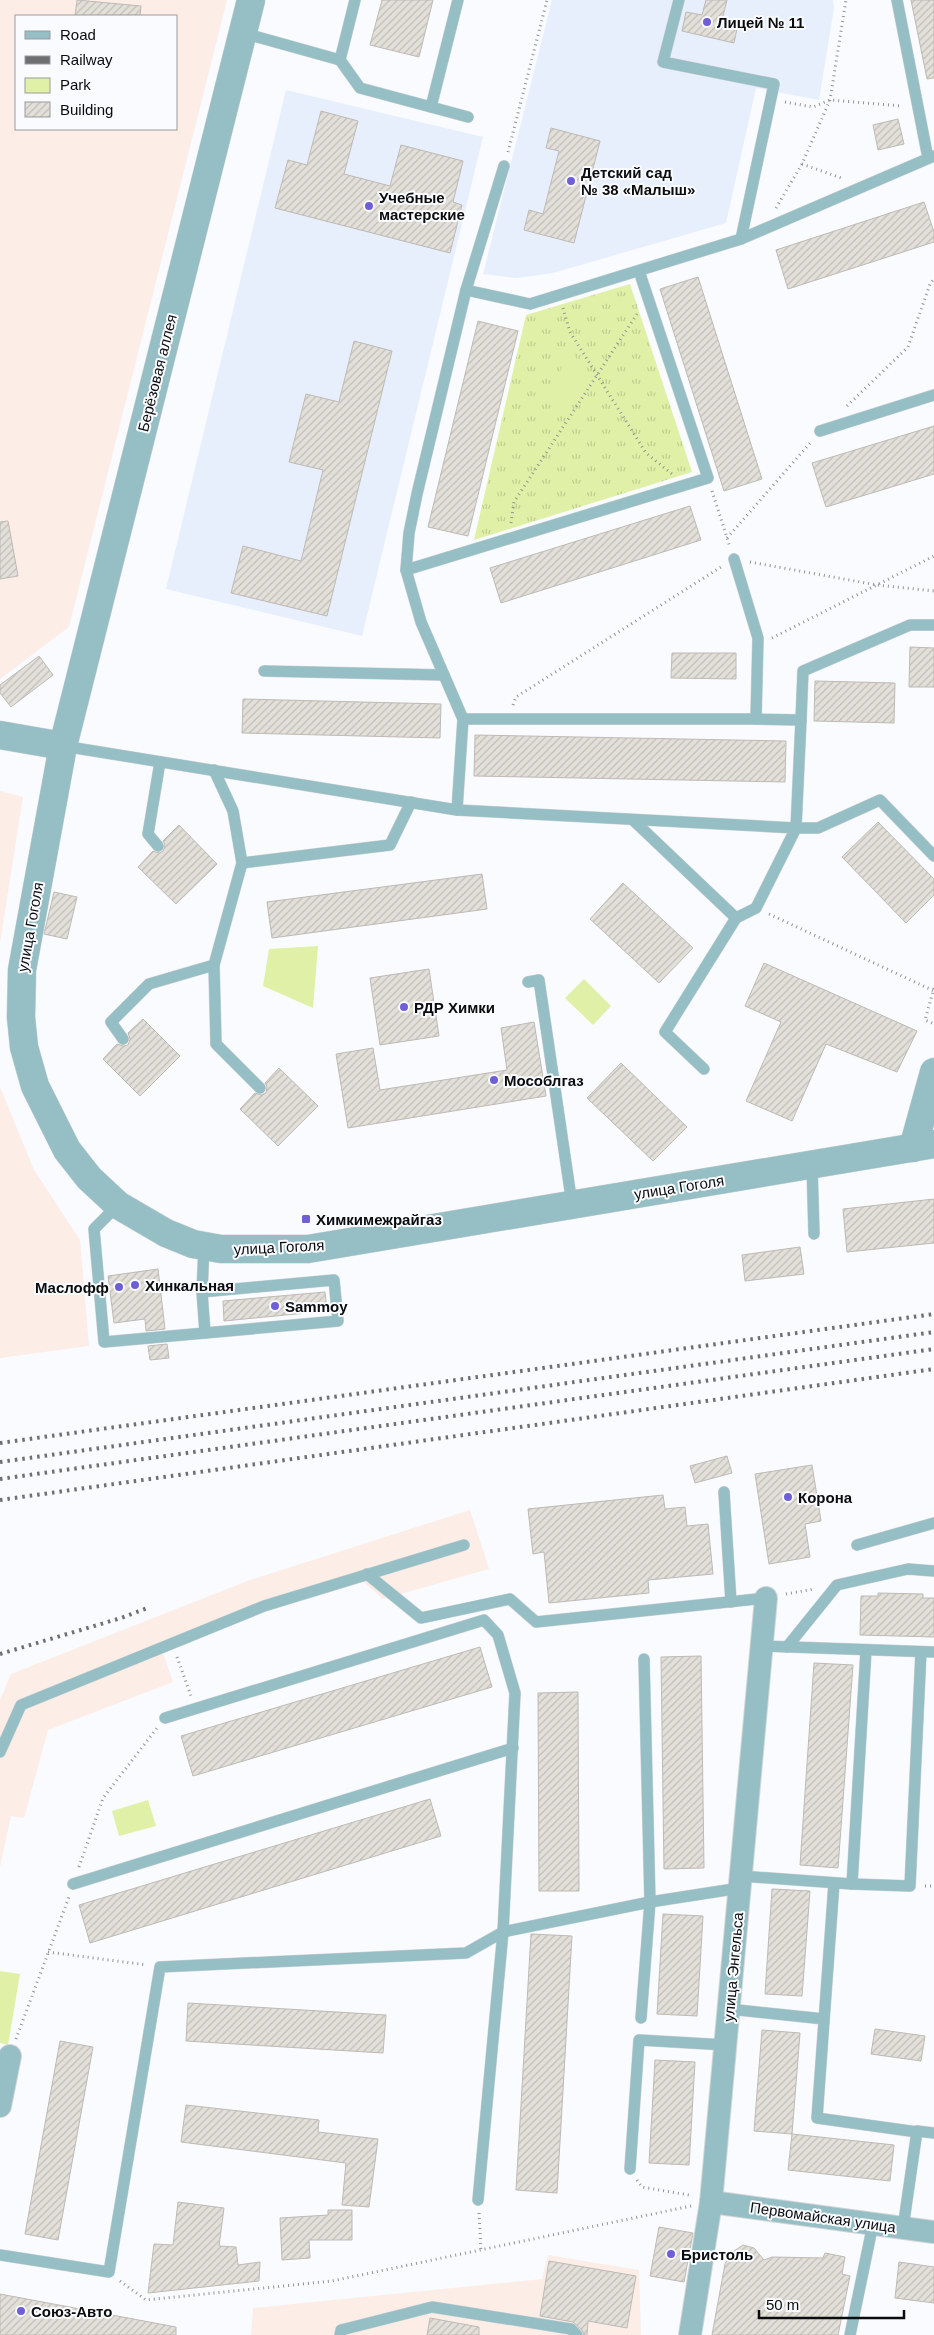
<svg xmlns="http://www.w3.org/2000/svg" width="934" height="2335" font-family="Helvetica,sans-serif">
<defs>
<pattern id="grass-tufts" width="24" height="20" patternUnits="userSpaceOnUse" patternTransform="scale(1.25)"><rect width="24" height="20" fill="#e0f1a7"/><path d="M3 7l-1-3M5 7V3M7 7l1-3M15 17l-1-3M17 17v-4M19 17l1-3" fill="none" stroke="#bfcd8f"/></pattern>
<pattern id="building-hatch" width="6" height="6" patternUnits="userSpaceOnUse" patternTransform="scale(1.25)"><rect width="6" height="6" fill="#e3dfd9"/><path d="M-1 1l2-2M0 6l6-6M5 7l2-2" fill="none" stroke="#c1beb9"/></pattern>
</defs>
<rect width="100%" height="100%" fill="#f9fbfe"/>
<g fill="#e7effc">
<polygon points="552,0 833,0 834,8 819,100 756,88 726,223 553,273 517,278 483,274"/>
<polygon points="286,90 483,137 362,636 166,589"/>
</g>
<g fill="#fcede7" fill-rule="evenodd">
<path d="M0 0H227L69 627 0 679ZM16 16H176V129H16Z"/>
<polygon points="0,791 23,797 0,943"/>
<polygon points="0,1087 34,1170 80,1240 89,1346 0,1358"/>
<polygon points="470,1510 489,1569 383,1599 361,1580 268,1611 163,1653 173,1682 48,1730 24,1818 11,1816 0,1867 0,1700 11,1674 250,1580"/>
<polygon points="548,2255 639,2270 641,2335 251,2335 253,2308 542,2279"/>
</g>
<polygon fill="url(#grass-tufts)" points="630,284 692,472 474,540 526,315"/>
<g fill="#e0f1a7">
<path d="M566 345C571 352 579 360 582 368 589 389 568 403 553 411Z"/>
<polygon points="318,946 313,1008 263,986 269,949"/>
<polygon points="584,979 611,1006 593,1025 565,998"/>
<polygon points="148,1800 156,1826 119,1836 112,1811"/>
<polygon points="0,1971 20,1974 8,2045 0,2043"/>
</g>
<g fill="url(#building-hatch)" stroke="#bebab5">
<polygon points="77,0 141,6 140,16 75,16"/>
<polygon points="382,0 433,0 419,57 370,45"/>
<polygon points="706,0 727,0 722,20 738,24 734,43 682,31 686,12 702,15"/>
<polygon points="911,0 934,0 934,78 927,79"/>
<polygon points="321,111 358,121 344,174 390,186 401,145 463,161 453,202 462,205 450,253 275,208 288,160 307,165"/>
<polygon points="898,119 904,144 878,150 873,125"/>
<polygon points="551,128 600,141 574,243 524,230 529,210 543,214 559,151 546,148"/>
<polygon points="924,202 934,232 934,242 788,289 776,250"/>
<polygon points="698,277 762,479 724,491 660,289"/>
<polygon points="478,321 518,331 468,536 428,527"/>
<polygon points="354,341 392,351 327,616 231,593 243,546 301,561 323,470 289,462 306,394 339,402"/>
<polygon points="934,426 934,474 826,507 812,463"/>
<polygon points="690,506 701,540 501,603 490,568"/>
<polygon points="8,521 18,576 0,579 0,522"/>
<polygon points="910,647 934,648 934,687 909,687"/>
<polygon points="672,653 736,653 736,679 671,678"/>
<polygon points="39,656 53,675 11,707 0,693 0,685"/>
<polygon points="815,681 895,683 894,723 814,721"/>
<polygon points="243,699 441,704 440,738 242,733"/>
<polygon points="475,735 786,741 785,782 474,776"/>
<polygon points="878,822 934,879 934,895 906,923 842,857"/>
<polygon points="179,825 217,864 176,904 138,867 153,851 159,853 163,851 165,845 163,841"/>
<polygon points="482,874 487,909 272,938 267,902"/>
<polygon points="623,883 693,948 659,983 590,919"/>
<polygon points="54,892 77,897 67,939 44,934"/>
<polygon points="764,963 917,1031 897,1072 826,1044 792,1121 746,1101 781,1022 745,1006"/>
<polygon points="429,969 439,1036 380,1045 370,978"/>
<polygon points="143,1019 180,1056 140,1096 103,1059 117,1044 123,1046 128,1045 130,1039 128,1033"/>
<polygon points="534,1022 546,1096 348,1128 336,1054 373,1048 380,1090 507,1070 501,1028"/>
<polygon points="621,1063 687,1127 653,1161 587,1098"/>
<polygon points="279,1068 318,1106 278,1146 240,1109 255,1093 261,1095 266,1093 267,1087 265,1083"/>
<polygon points="934,1199 934,1243 847,1252 843,1209"/>
<polygon points="800,1247 804,1274 745,1281 742,1255"/>
<polygon points="158,1269 165,1329 146,1331 145,1319 114,1323 108,1276"/>
<polygon points="325,1292 327,1311 224,1321 223,1301"/>
<polygon points="167,1344 169,1358 150,1360 148,1346"/>
<polygon points="727,1456 732,1473 695,1483 690,1466"/>
<polygon points="812,1465 821,1521 805,1524 810,1557 769,1564 755,1474"/>
<polygon points="663,1495 665,1509 685,1507 687,1526 708,1524 713,1574 648,1580 649,1593 549,1603 544,1552 533,1554 528,1509"/>
<polygon points="878,1593 923,1594 923,1598 934,1598 934,1637 860,1635 861,1596 878,1596"/>
<polygon points="480,1647 492,1687 193,1776 181,1736"/>
<polygon points="701,1656 704,1868 664,1869 661,1657"/>
<polygon points="814,1663 853,1665 838,1868 800,1865"/>
<polygon points="578,1692 579,1891 539,1891 538,1693"/>
<polygon points="430,1799 441,1836 90,1943 79,1905"/>
<polygon points="772,1889 810,1891 802,1996 765,1994"/>
<polygon points="663,1914 703,1916 697,2016 657,2014"/>
<polygon points="531,1934 572,1936 557,2193 516,2190"/>
<polygon points="188,2003 386,2015 383,2053 186,2041"/>
<polygon points="875,2029 925,2036 921,2061 871,2054"/>
<polygon points="762,2030 800,2033 792,2134 754,2131"/>
<polygon points="60,2041 93,2047 58,2240 25,2234"/>
<polygon points="655,2060 695,2062 689,2165 649,2163"/>
<polygon points="186,2105 319,2120 318,2132 378,2139 369,2207 342,2205 346,2163 181,2142"/>
<polygon points="792,2134 894,2145 890,2181 788,2170"/>
<polygon points="178,2202 224,2208 219,2246 236,2247 238,2265 260,2262 259,2281 148,2293 154,2244 173,2245"/>
<polygon points="328,2210 352,2210 352,2240 309,2240 310,2258 282,2260 280,2218 328,2215"/>
<polygon points="659,2227 693,2233 684,2282 650,2276"/>
<polygon points="743,2245 754,2248 764,2260 772,2257 823,2258 825,2253 845,2257 842,2274 850,2276 838,2335 712,2335 725,2264 731,2253"/>
<polygon points="549,2261 636,2276 627,2328 588,2321 587,2335 584,2335 582,2330 573,2322 540,2316"/>
<polygon points="899,2262 934,2267 934,2303 895,2298"/>
<polygon points="0,2294 176,2327 176,2335 0,2335"/>
<polygon points="430,2318 479,2327 479,2335 427,2335"/>
</g>
<g fill="none" stroke-linecap="round" stroke-linejoin="round">
<g stroke="#d3d5d7" stroke-width="12">
<g id="service">
<polyline points="458,0 431,107 468,117"/>
<polyline points="679,0 663,62 774,84 741,239"/>
<polyline points="897,0 928,158"/>
<polyline points="243,33 340,60 355,0"/>
<polyline points="340,60 360,88 431,107"/>
<polyline points="466,290 530,304 741,239 934,156"/>
<polyline points="820,431 934,395"/>
<polyline points="734,559 758,638 756,719 801,720 796,828 818,828 880,800 934,856"/>
<polyline points="406,570 708,478 639,271"/>
<polyline points="264,671 444,675"/>
<polyline points="463,719 756,719"/>
<polyline points="801,720 803,671 910,625 934,625"/>
<polyline points="63,746 457,810 796,828 756,908 736,918 665,1032 704,1069"/>
<polyline points="457,810 463,719 421,622 406,570 409,533 417,494 466,290 504,166"/>
<polyline points="633,820 736,918"/>
<polyline points="158,846 148,834 160,762"/>
<polyline points="242,863 390,845 411,802"/>
<polyline points="214,965 216,1044 260,1088"/>
<polyline points="528,982 539,980 572,1204"/>
<polyline points="123,1039 111,1022 149,984 214,965 242,863 233,811 214,770"/>
<polyline points="812,1165 814,1234"/>
<polyline points="118,1205 94,1229 104,1342 205,1333 202,1292 204,1246"/>
<polyline points="202,1292 334,1280 338,1321 205,1333"/>
<polyline points="724,1492 731,1602"/>
<polyline points="857,1545 934,1523"/>
<polyline points="367,1574 421,1618 510,1599 536,1622 766,1598"/>
<polyline points="762,1646 934,1652"/>
<polyline points="787,1647 837,1585 908,1569 934,1571"/>
<polyline points="165,1718 484,1620 498,1635 515,1693 503,1932 478,2200"/>
<polyline points="0,1752 21,1705 264,1606 464,1545"/>
<polyline points="741,1876 852,1884 910,1886 921,1652"/>
<polyline points="834,1883 817,2118 917,2132"/>
<polyline points="73,1884 513,1748"/>
<polyline points="852,1884 866,1650"/>
<polyline points="729,2009 824,2019"/>
<polyline points="641,2018 650,1902 644,1659"/>
<polyline points="630,2169 639,2040 726,2045"/>
<polyline points="903,2228 917,2131 934,2133"/>
<polyline points="0,2255 109,2272 160,1967 466,1953 503,1932 650,1902 740,1888"/>
<polyline points="340,2335 341,2330 432,2307 571,2329 577,2335"/>
<polyline points="850,2335 873,2224"/>
</g>
</g>
<g stroke="#d3d5d7" stroke-width="24">
<g id="minor">
<polyline points="0,2106 10,2056"/>
<polyline points="711,2202 934,2232"/>
<polyline points="690,2335 711,2202 766,1598"/>
</g>
</g>
<g stroke="#d3d5d7" stroke-width="29">
<g id="tertiary">
<polyline points="251,0 63,746 22,970 21,1017 24,1047 35,1086 67,1150 89,1178 118,1205 166,1233 193,1244 221,1249 308,1249 934,1144"/>
<polyline points="0,735 63,746"/>
<polyline points="913,1148 934,1072"/>
</g>
</g>
<g stroke="#929396" stroke-width="3" stroke-dasharray="1 4" stroke-linecap="butt">
<polyline points="785,102 813,107 830,100 902,106"/>
<polyline points="508,152 547,0"/>
<polyline points="802,164 844,179"/>
<polyline points="776,208 802,164 830,100 846,0"/>
<polyline points="563,308 570,332 646,453 672,474"/>
<polyline points="847,406 908,347 930,284 934,279"/>
<polyline points="712,491 730,547"/>
<polyline points="511,523 514,502 637,314"/>
<polyline points="727,538 811,442"/>
<polyline points="750,562 877,585 934,591"/>
<polyline points="772,638 934,556"/>
<polyline points="513,705 516,697 721,567"/>
<polyline points="769,914 934,991"/>
<polyline points="934,988 925,1020 934,1024"/>
<polyline points="786,1594 814,1589"/>
<polyline points="177,1657 191,1696"/>
<polyline points="79,1867 103,1798 157,1728"/>
<polyline points="925,1886 934,1886"/>
<polyline points="48,1952 147,1965"/>
<polyline points="16,2039 69,1897"/>
<polyline points="637,2180 642,2187 689,2195 690,2193"/>
<polyline points="479,2213 481,2250"/>
<polyline points="120,2281 146,2300 332,2281 691,2206"/>
</g>
<use href="#service" stroke="#95bfc5" stroke-width="11"/>
<use href="#minor" stroke="#95bfc5" stroke-width="22"/>
<use href="#tertiary" stroke="#95bfc5" stroke-width="28"/>
<g stroke="#6e6f71" stroke-width="4" stroke-dasharray="2.5 5" stroke-linecap="butt">
<polyline points="0,1443 934,1314"/>
<polyline points="0,1462 934,1332"/>
<polyline points="0,1479 934,1349"/>
<polyline points="0,1500 934,1369"/>
<polyline points="0,1654 121,1618 150,1607"/>
</g>
</g>
<g fill="#6e5fd9" stroke="#f9fbfe" stroke-width="2">
<circle cx="707" cy="22" r="5"/>
<circle cx="571" cy="181" r="5"/>
<circle cx="369" cy="206" r="5"/>
<circle cx="404" cy="1007" r="5"/>
<circle cx="494" cy="1080" r="5"/>
<rect x="301" y="1214" width="10" height="10" rx="2.5"/>
<circle cx="135" cy="1285" r="5"/>
<circle cx="119" cy="1287" r="5"/>
<circle cx="275" cy="1306" r="5"/>
<circle cx="788" cy="1497" r="5"/>
<circle cx="671" cy="2254" r="5"/>
<circle cx="21" cy="2311" r="5"/>
</g>
<g text-anchor="middle" dominant-baseline="central" stroke-width="4" stroke-linejoin="round" paint-order="stroke">
<g font-size="15" font-weight="bold" fill="#0a0b0d" stroke="#f9fbfe" text-anchor="start">
<text x="717" y="22">Лицей № 11</text>
<text x="581" y="172">Детский сад<tspan x="581" dy="17">№ 38 «Малыш»</tspan></text>
<text x="379" y="197">Учебные<tspan x="379" dy="17">мастерские</tspan></text>
<text x="414" y="1007">РДР Химки</text>
<text x="504" y="1080">Мособлгаз</text>
<text x="316" y="1219">Химкимежрайгаз</text>
<text x="145" y="1285">Хинкальная</text>
<text x="109" y="1287" text-anchor="end">Маслофф</text>
<text x="285" y="1306">Sammoy</text>
<text x="798" y="1497">Корона</text>
<text x="681" y="2254">Бристоль</text>
<text x="31" y="2311">Союз-Авто</text>
</g>
<g font-size="15" fill="#0a0b0d" stroke="#f9fbfe">
<text transform="translate(157 373) rotate(-76)">Берёзовая аллея</text>
<text transform="translate(30 927) rotate(-80)">улица Гоголя</text>
<text transform="translate(679 1187) rotate(-9)">улица Гоголя</text>
<text transform="translate(279 1247) rotate(-3)">улица Гоголя</text>
<text transform="translate(733 1967) rotate(-85)">улица Энгельса</text>
<text transform="translate(823 2217) rotate(8)">Первомайская улица</text>
</g>
</g>
<rect x="15" y="15" width="162" height="115" fill="#f9fbfe" stroke="#999b9e"/>
<rect x="25" y="31" width="25" height="8" fill="#95bfc5" stroke="#999b9e"/>
<text x="60" y="40" font-size="15" fill="#0a0b0d">Road</text>
<rect x="25" y="56" width="25" height="8" fill="#6e6f71" stroke="#999b9e"/>
<text x="60" y="65" font-size="15" fill="#0a0b0d">Railway</text>
<rect x="25" y="78" width="25" height="15" fill="#e0f1a7" stroke="#999b9e"/>
<text x="60" y="90" font-size="15" fill="#0a0b0d">Park</text>
<rect x="25" y="102" width="25" height="15" fill="url(#building-hatch)" stroke="#999b9e"/>
<text x="60" y="115" font-size="15" fill="#0a0b0d">Building</text>
<path d="M759 2310v8h145v-8" fill="none" stroke="#0a0b0d" stroke-width="2.5"/>
<text x="766" y="2310" font-size="15" fill="#0a0b0d" stroke="#f9fbfe" stroke-width="4" paint-order="stroke">50 m</text>
</svg>
